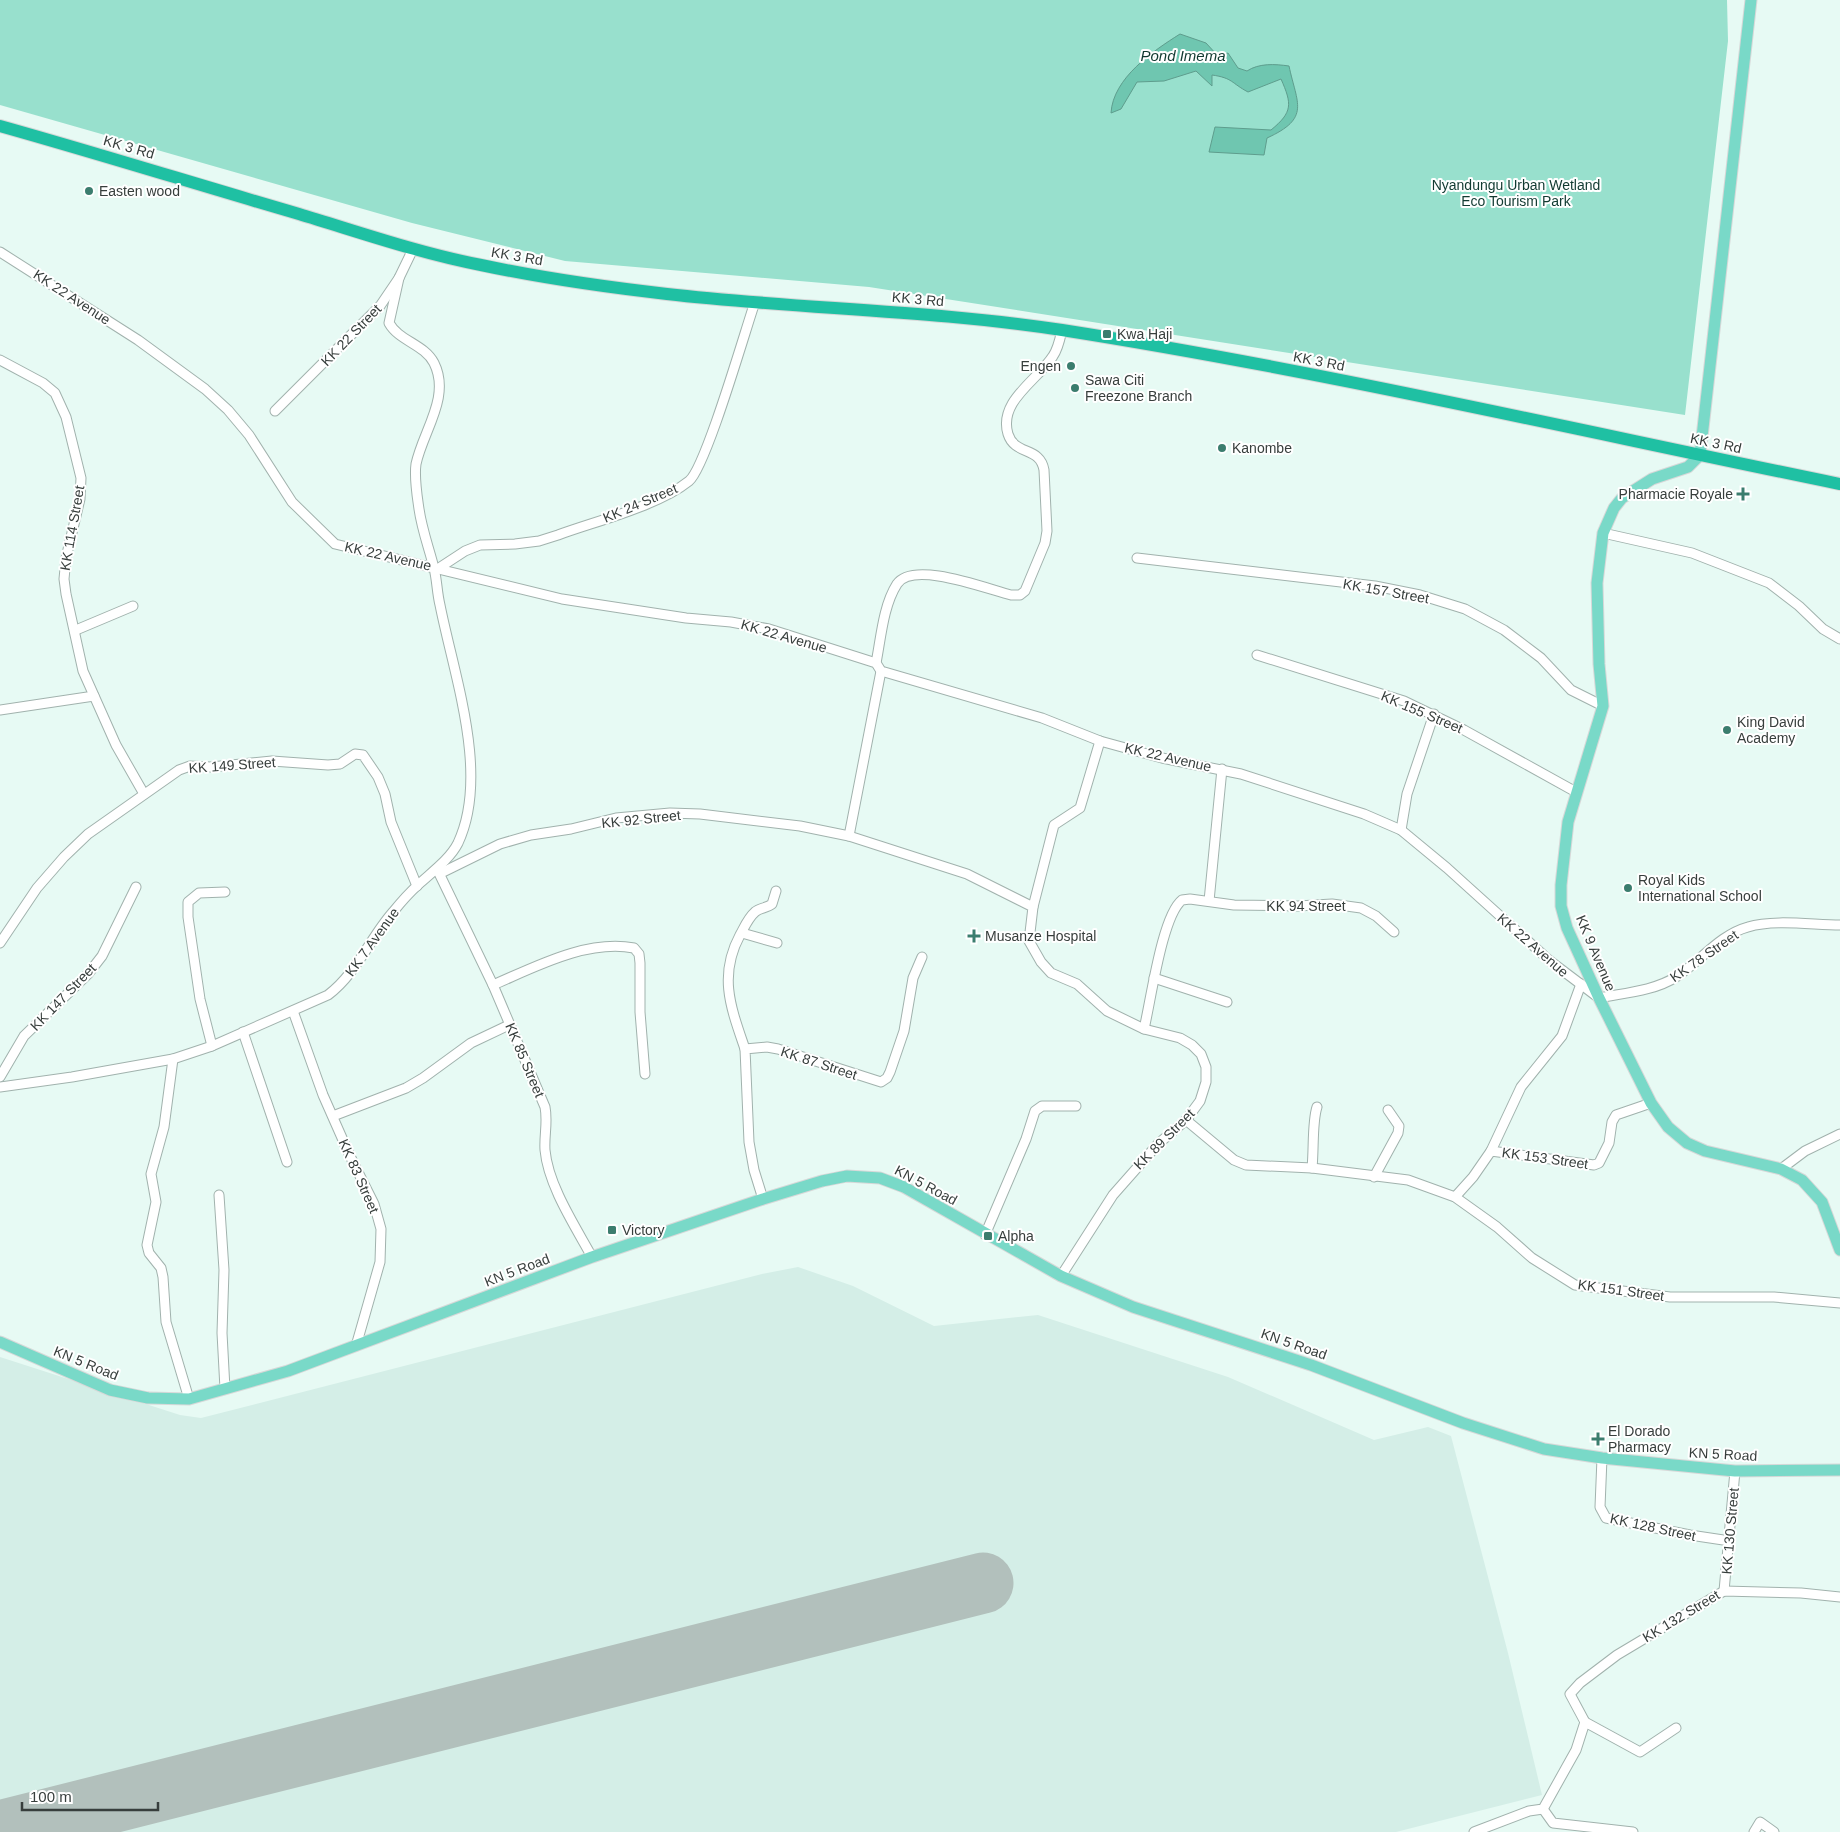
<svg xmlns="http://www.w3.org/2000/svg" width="1840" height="1832" font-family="Helvetica,sans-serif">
<rect width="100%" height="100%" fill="#e7faf4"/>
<polygon fill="#d4eee7" points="798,1267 853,1286 934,1326 1038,1315 1228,1377 1374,1440 1428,1427 1451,1436 1508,1653 1542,1795 1396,1832 0,1832 0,1357 180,1415 201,1418 762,1274"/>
<polygon fill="#98e0cd" points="0,0 1727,0 1728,41 1685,415 869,287 565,261 412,223 0,105"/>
<path fill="#6fc6b0" stroke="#5e9d8d" d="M1180 34 1206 43 1218 56 1228 53 1238 68 1247 71C1259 63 1275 64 1289 66 1297 104 1311 118 1267 138L1264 155 1209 152 1215 127 1271 130C1293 112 1292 104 1281 79L1248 92C1231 83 1233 78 1212 75V86L1196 71 1164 81 1137 82 1121 109 1111 113C1113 78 1153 51 1180 34Z"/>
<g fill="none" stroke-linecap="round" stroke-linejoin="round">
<polyline stroke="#b2c0bc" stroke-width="61" points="0,1831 983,1583"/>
<g stroke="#a1b2ad" stroke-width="11">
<g id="minor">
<path d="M0 252 138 340 205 389 228 410 249 435 292 502 335 544 562 599 686 618 731 622 769 629 876 663 881 671 1042 718 1100 741 1162 758 1241 774 1364 814 1401 830 1447 868 1550 961 1599 998C1624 993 1654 991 1676 977 1701 961 1719 935 1748 927 1774 919 1813 925 1840 925"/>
<polyline points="0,360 43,383 55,393 66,417 81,478 80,499 66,558 64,579 66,594 83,671 116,745 144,794"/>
<polyline points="275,411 380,306 399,278 413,249"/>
<polyline points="1603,533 1692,553 1769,583 1799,606 1823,629 1840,639"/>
<polyline points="1137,558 1375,586 1420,595 1465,609 1504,630 1541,658 1571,690 1603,706"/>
<path d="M439 568 465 551 480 545 515 544 539 541 558 535C596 521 658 506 689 481 706 467 745 331 755 302"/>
<polyline points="76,630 133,606"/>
<polyline points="1257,655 1404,701 1464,730 1576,792"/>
<path d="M876 663C881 638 883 606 897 584 913 560 987 589 1011 595H1020L1025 591 1045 543 1047 531 1044 470C1040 446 1015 456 1008 434 998 401 1038 380 1053 356 1058 349 1060 339 1062 330"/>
<polyline points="0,710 94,696"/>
<polyline points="1401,830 1407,794 1434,714"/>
<polyline points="849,836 881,671"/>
<path d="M437 869 493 985 545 1107C548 1122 544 1135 545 1150 548 1185 575 1226 592 1257"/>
<polyline points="441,873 500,844 531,835 571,829 616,818 670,813 700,814 800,826 849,836 967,874 1033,907 1029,941 1041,962 1051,973 1077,984 1107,1011 1144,1029 1180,1038 1192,1045 1201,1054 1206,1067 1206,1082 1200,1101 1186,1120 1158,1144 1113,1195 1061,1276"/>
<polyline points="1209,901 1222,769"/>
<polyline points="1033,907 1054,825 1080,808 1100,741"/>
<polyline points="742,933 777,943"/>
<polyline points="0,943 37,888 64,857 88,834 179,770 190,766 211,767 272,761 328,765 340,764 355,754 363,755 378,777 385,794 391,822 417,886"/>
<polyline points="1154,978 1227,1002"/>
<path d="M493 985C535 967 587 939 634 948L639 954 640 963V1012L645 1074"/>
<polyline points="293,1011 323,1095 350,1156 374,1204 381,1229 380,1262 356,1346"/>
<path d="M1144 1029C1151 1000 1162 916 1182 900L1190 899 1234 905 1298 906 1332 904 1361 908 1376 916 1394 932"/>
<polyline points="243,1032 287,1162"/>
<polyline points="212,1046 200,999 188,917 188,902 199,893 225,892"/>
<path d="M745 1049C731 1008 718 976 740 935 744 928 748 918 755 912 759 908 767 908 772 904L776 891"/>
<polyline points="173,1059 164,1127 151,1174 156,1202 147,1245 149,1253 161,1268 163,1277 166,1322 189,1399"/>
<polyline points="0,1077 24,1036 88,974 102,956 136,887"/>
<path d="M0 1087 72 1077 173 1059 212 1046 328 995C357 973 370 938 393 912 401 902 410 892 419 884 432 872 450 859 458 843 490 775 454 676 440 605 437 593 437 580 434 568 429 548 422 530 419 509 417 495 414 478 416 464 423 431 451 397 434 363 424 344 399 341 389 323L399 278"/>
<polyline points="333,1116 406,1088 423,1078 471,1043 509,1025"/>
<polyline points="1186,1120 1234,1160 1246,1165 1312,1168 1408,1180 1455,1197 1497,1227 1532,1258 1575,1285 1670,1297 1774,1297 1840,1303"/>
<polyline points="1491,1151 1521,1087 1562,1036 1581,984"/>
<path d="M1312 1168C1314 1149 1312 1122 1317 1107"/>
<polyline points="1781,1169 1805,1151 1840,1134"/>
<polyline points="1374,1177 1398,1133 1399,1126 1388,1110"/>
<polyline points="219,1195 224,1270 222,1333 225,1389"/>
<polyline points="1455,1197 1473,1177 1491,1151 1594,1165 1599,1163 1609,1143 1612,1122 1616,1115 1651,1103"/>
<polyline points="763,1199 754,1170 749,1142 745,1049 767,1047 778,1049 881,1082 887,1078 890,1072 904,1031 913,978 922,957"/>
<polyline points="985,1235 1026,1139 1035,1111 1042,1106 1076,1106"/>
<polyline points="1602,1458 1600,1507 1606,1518 1690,1535 1730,1541"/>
<polyline points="1724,1591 1735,1471"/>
<polyline points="1585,1722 1570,1694 1580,1683 1617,1655 1724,1591 1801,1593 1840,1597"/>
<polyline points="1543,1809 1553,1823 1633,1832"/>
<polyline points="1474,1832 1529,1811 1543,1809 1576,1750 1585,1722 1640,1752 1676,1728"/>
<polyline points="1754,1832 1760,1822 1774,1832"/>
</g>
</g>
<g stroke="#d7d8d8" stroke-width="13">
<g id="major">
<polyline points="1751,0 1700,455 1688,467 1652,479 1622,498 1614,508 1603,533 1597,583 1599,664 1603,706 1568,822 1561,885 1561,906 1567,928 1599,998 1651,1103 1668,1127 1687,1143 1705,1151 1781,1169 1802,1180 1822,1202 1840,1250"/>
<polyline points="0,1342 110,1390 148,1398 189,1399 288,1371 592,1257 763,1199 822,1181 847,1176 880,1178 904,1187 1061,1276 1133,1307 1311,1365 1463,1423 1544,1449 1602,1458 1735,1471 1840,1470"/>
</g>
</g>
<g stroke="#d7d8d8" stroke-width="14">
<path id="highway" d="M0 126C100 154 199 185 299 214 359 232 419 253 481 265 542 278 605 287 667 294 799 309 931 310 1062 330 1323 371 1581 431 1840 484"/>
</g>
<use href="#minor" stroke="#fff" stroke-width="9"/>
<use href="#major" stroke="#79d9c8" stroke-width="11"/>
<use href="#highway" stroke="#1fc0a3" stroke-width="12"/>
</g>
<g fill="#3b7d6e" stroke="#fff" stroke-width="2">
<circle cx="89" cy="191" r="5"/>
<rect x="1102" y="329" width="10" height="10" rx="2.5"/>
<circle cx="1071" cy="366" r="5"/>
<circle cx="1075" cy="388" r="5"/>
<circle cx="1222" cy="448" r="5"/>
<path d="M1740.5 486.5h5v5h5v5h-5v5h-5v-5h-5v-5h5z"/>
<circle cx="1727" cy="730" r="5"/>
<circle cx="1628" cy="888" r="5"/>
<path d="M971.5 928.5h5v5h5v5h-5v5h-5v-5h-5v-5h5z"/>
<rect x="607" y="1225" width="10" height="10" rx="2.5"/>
<rect x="983" y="1231" width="10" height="10" rx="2.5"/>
<path d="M1595.5 1431.5h5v5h5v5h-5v5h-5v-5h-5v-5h5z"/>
</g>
<g text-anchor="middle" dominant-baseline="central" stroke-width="4" stroke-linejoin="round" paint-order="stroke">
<g font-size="14" fill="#373e3c" stroke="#fff">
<text transform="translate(129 147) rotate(16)">KK 3 Rd</text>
<text transform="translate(517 256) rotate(10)">KK 3 Rd</text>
<text transform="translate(72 297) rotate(33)">KK 22 Avenue</text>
<text transform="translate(918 299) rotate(5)">KK 3 Rd</text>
<text transform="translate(351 335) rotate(-46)">KK 22 Street</text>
<text transform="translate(1319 361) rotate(11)">KK 3 Rd</text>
<text transform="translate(1716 443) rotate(12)">KK 3 Rd</text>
<text transform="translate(640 503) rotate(-23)">KK 24 Street</text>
<text transform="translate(72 528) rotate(-80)">KK 114 Street</text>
<text transform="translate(388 556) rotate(13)">KK 22 Avenue</text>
<text transform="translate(1386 591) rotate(10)">KK 157 Street</text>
<text transform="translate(784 636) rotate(16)">KK 22 Avenue</text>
<text transform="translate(1422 712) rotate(23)">KK 155 Street</text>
<text transform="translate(1168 757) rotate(13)">KK 22 Avenue</text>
<text transform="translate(232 765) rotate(-4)">KK 149 Street</text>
<text transform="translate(641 819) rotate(-6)">KK 92 Street</text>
<text x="1306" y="906">KK 94 Street</text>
<text transform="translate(372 942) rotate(-54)">KK 7 Avenue</text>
<text transform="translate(1533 945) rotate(41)">KK 22 Avenue</text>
<text transform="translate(1596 953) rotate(67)">KK 9 Avenue</text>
<text transform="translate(1704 956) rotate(-35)">KK 78 Street</text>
<text transform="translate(63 997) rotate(-46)">KK 147 Street</text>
<text transform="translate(525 1060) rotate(67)">KK 85 Street</text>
<text transform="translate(819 1063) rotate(18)">KK 87 Street</text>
<text transform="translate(1164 1139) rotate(-45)">KK 89 Street</text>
<text transform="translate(1545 1158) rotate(8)">KK 153 Street</text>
<text transform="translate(359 1176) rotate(66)">KK 83 Street</text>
<text transform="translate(926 1185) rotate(28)">KN 5 Road</text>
<text transform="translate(517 1270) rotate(-21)">KN 5 Road</text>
<text transform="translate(1621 1290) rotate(8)">KK 151 Street</text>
<text transform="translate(1294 1344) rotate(19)">KN 5 Road</text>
<text transform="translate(86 1363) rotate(22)">KN 5 Road</text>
<text transform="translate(1723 1454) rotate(3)">KN 5 Road</text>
<text transform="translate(1653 1527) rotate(12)">KK 128 Street</text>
<text transform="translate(1730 1531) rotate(-85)">KK 130 Street</text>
<text transform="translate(1681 1616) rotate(-31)">KK 132 Street</text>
</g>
<g font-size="14" fill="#113a31" stroke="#fff">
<text x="1516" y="185">Nyandungu Urban Wetland<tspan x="1516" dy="16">Eco Tourism Park</tspan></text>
</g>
<g font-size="14" fill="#373e3c" stroke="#fff" text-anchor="start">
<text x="99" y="191">Easten wood</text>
<text x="1117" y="334">Kwa Haji</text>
<text x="1061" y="366" text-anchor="end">Engen</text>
<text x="1085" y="380">Sawa Citi<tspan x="1085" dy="16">Freezone Branch</tspan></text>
<text x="1232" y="448">Kanombe</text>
<text x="1733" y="494" text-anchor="end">Pharmacie Royale</text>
<text x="1737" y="722">King David<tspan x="1737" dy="16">Academy</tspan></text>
<text x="1638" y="880">Royal Kids<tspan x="1638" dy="16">International School</tspan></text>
<text x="985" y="936">Musanze Hospital</text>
<text x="622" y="1230">Victory</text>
<text x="998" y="1236">Alpha</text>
<text x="1608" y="1431">El Dorado<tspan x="1608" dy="16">Pharmacy</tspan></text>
</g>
<g font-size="15" font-style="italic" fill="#103930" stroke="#fff">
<text x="1183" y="55">Pond Imema</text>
</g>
</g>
<path d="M22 1802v8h136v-8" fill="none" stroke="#373e3c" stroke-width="2.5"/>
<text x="30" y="1802" font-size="15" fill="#373e3c" stroke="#ffffff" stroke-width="4" paint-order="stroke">100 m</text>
</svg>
